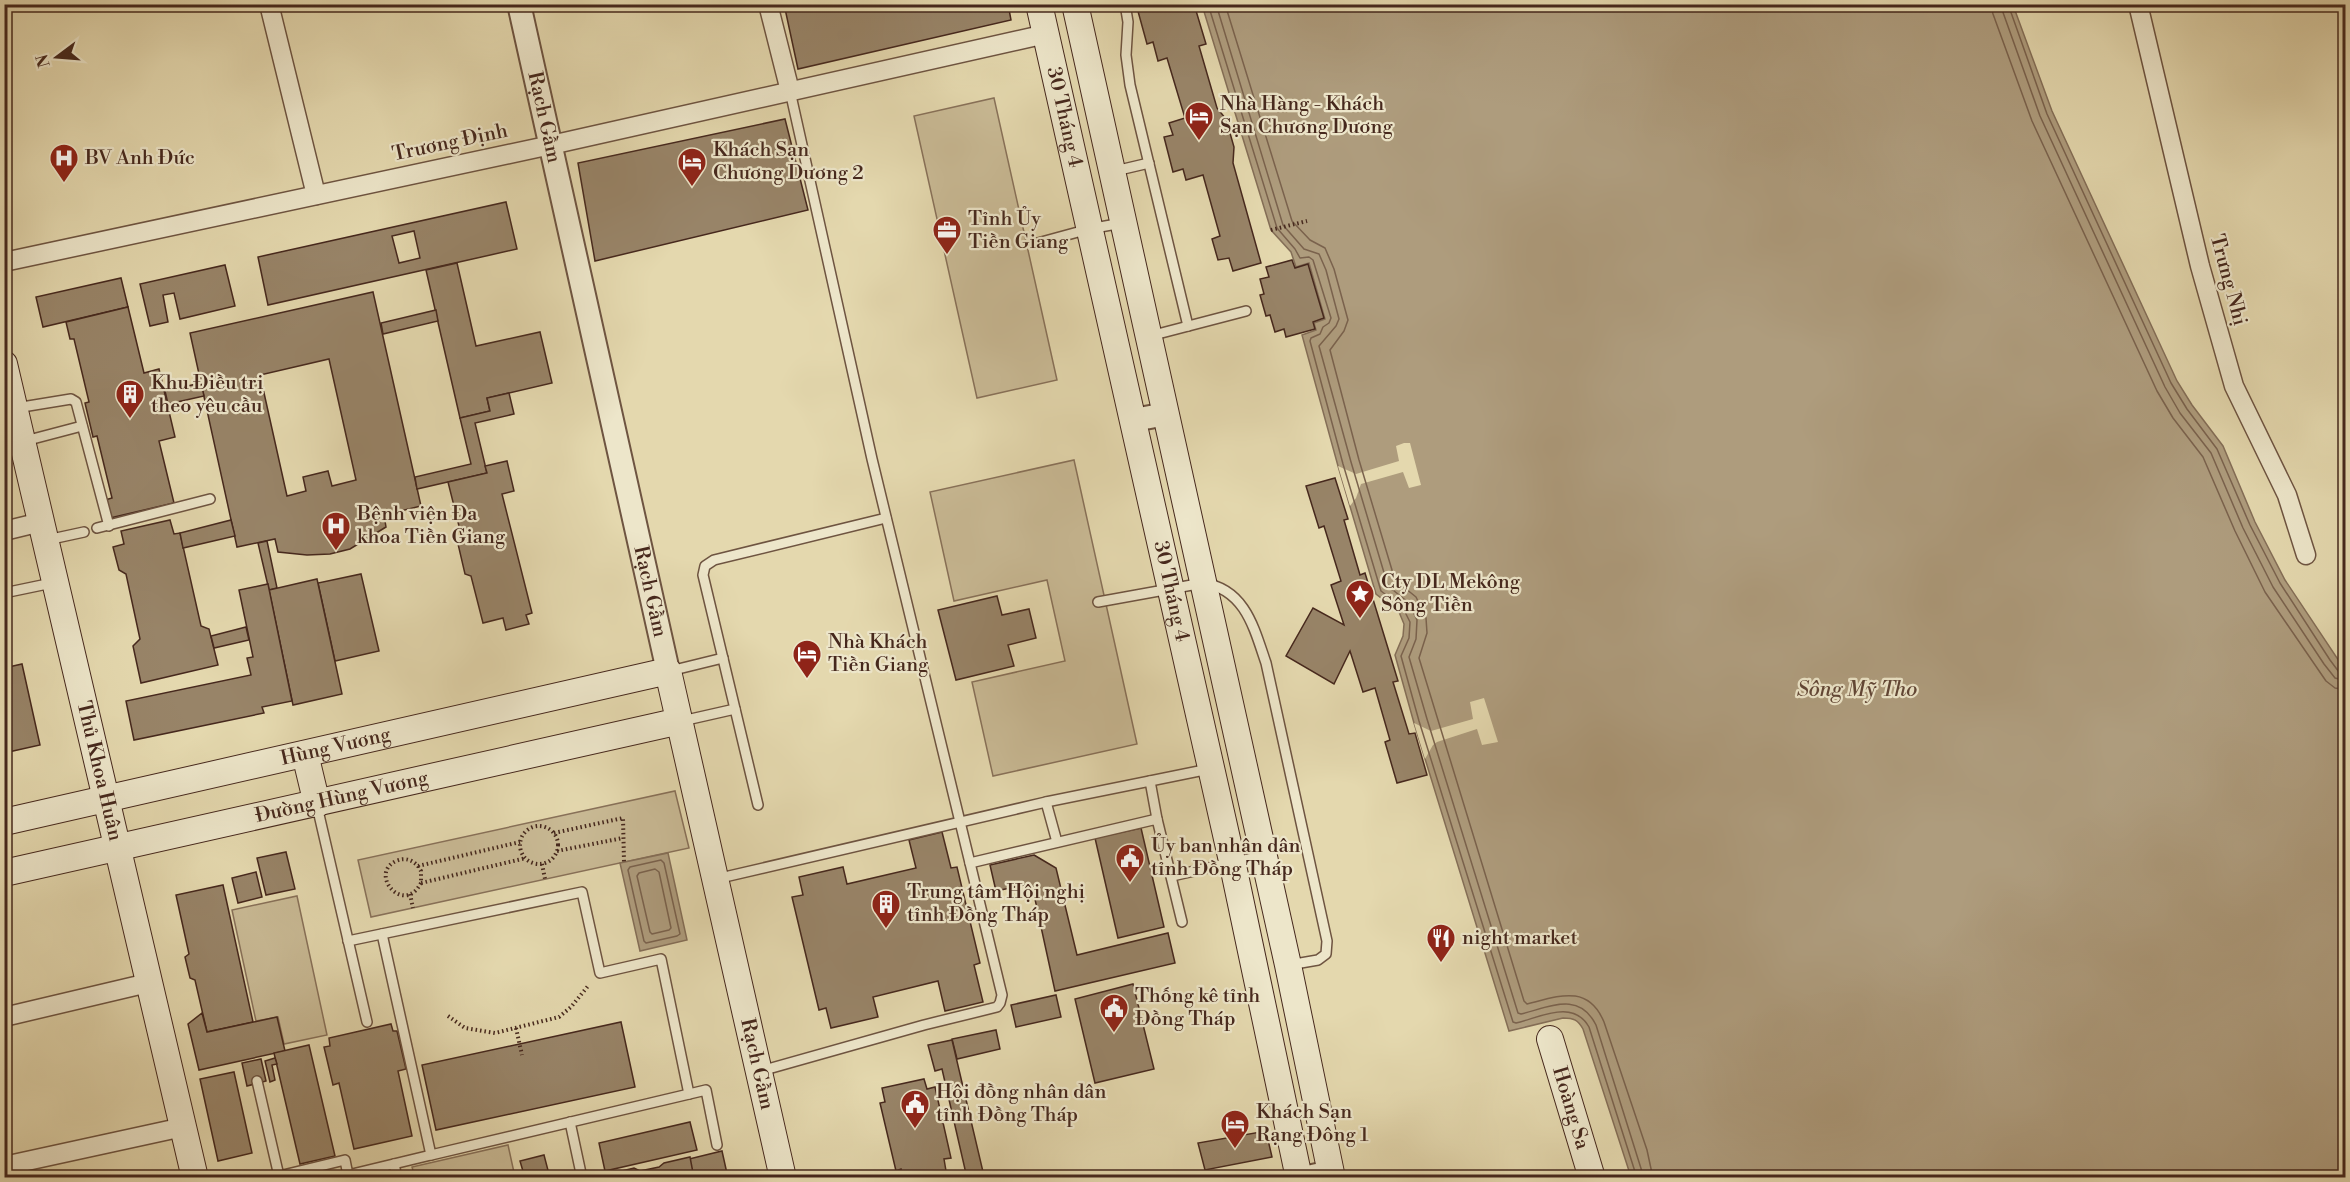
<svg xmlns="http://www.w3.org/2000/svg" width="2350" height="1182" font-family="'Libre Bodoni',serif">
<rect width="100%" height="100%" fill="#e4d8ae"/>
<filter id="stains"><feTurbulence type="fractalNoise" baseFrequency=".00333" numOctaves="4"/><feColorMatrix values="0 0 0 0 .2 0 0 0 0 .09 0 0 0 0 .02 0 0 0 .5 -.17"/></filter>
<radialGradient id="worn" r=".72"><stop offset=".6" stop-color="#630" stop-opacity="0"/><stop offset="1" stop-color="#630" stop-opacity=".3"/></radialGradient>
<g fill="#c9ba95" stroke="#887159" stroke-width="1.5">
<polygon points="994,98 1057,380 977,398 914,116"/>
<polygon points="1074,460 1137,744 993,776 972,682 1065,661 1047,580 954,601 930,492"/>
<polygon points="675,791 689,848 371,917 358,860"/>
<polygon points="297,896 327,1035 284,1044 278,1017 256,1021 232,910"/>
<polygon points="508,1145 515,1177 415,1177 412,1167"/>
</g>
<g fill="#ae9c7d" stroke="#846e57" stroke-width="1.5">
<path d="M1202 5H2013L2052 111 2177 381 2192 405 2223 446 2255 522 2285 580 2345 670V1177H1631L1583 1029C1578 1020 1574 1018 1563 1018L1509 1031 1414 723 1395 655 1403 636 1404 624 1399 612 1376 594 1338 466 1302 335 1316 330 1314 323 1325 319 1309 263 1296 267 1291 252 1271 230Z"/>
<polygon points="668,853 687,940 640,951 620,863"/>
</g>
<g fill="#e4d8ae">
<polygon points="1404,443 1410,443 1421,485 1409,488 1403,472 1361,484 1356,498 1350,506 1338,466 1356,474 1399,461 1396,446"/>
<polygon points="1484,698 1498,742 1482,745 1477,729 1437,742 1433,745 1425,759 1414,723 1431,731 1473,719 1470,702"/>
</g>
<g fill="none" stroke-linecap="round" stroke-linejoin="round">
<g stroke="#7a624d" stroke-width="1.5">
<path d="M1208 4 1277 228 1295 249 1300 258 1309 257 1313 260 1331 318 1329 323 1323 327 1320 334 1311 338 1310 341 1343 464 1381 591 1403 608 1410 622 1409 638 1401 656 1419 721 1513 1022 1516 1023C1541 1017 1573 999 1589 1027L1637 1178"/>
<path d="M1216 4 1283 225 1304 249 1319 254 1326 270 1339 319 1336 326 1319 346 1351 462 1388 586 1409 603 1417 620 1416 639 1409 657 1427 719 1518 1013 1521 1014C1550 1007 1579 991 1596 1025L1644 1178"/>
<path d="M1225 4 1292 221 1310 240 1325 248 1334 269 1348 320 1344 331 1330 350 1359 460 1395 580 1416 597 1426 618 1427 633 1419 658 1524 1001 1527 1004C1559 996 1588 984 1604 1022L1647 1150 1653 1178"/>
<polyline points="1991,4 1993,14 2032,121 2157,391 2173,418 2203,457 2235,531 2265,592 2326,681 2335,688 2346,690"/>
<polyline points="2000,4 2040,116 2165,387 2180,413 2211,453 2243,528 2273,587 2324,664 2335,678 2346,681"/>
<polyline points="2008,4 2047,114 2171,383 2187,409 2217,449 2250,525 2280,583 2330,660 2339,672 2346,673"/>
<polygon points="661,860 664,863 680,934 677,936 646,943 644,941 628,870 630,867"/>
<polygon points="655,869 659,872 671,928 669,930 652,934 650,932 637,876 639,873"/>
</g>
</g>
<g fill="#988468" stroke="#46281d" stroke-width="1.5" fill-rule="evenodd">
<polygon points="784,4 1008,4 1011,20 798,69"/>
<polygon points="1136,4 1194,4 1206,44 1199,46 1217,108 1226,119 1234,147 1233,163 1261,263 1233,271 1229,258 1218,260 1212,239 1220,236 1203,175 1186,180 1183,169 1173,172 1164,137 1173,135 1169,123 1185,118 1167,58 1158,61 1153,42 1147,44"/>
<polygon points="785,119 808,210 595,261 578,163"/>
<path d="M506 202 517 249 268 305 258 257ZM414 231 420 258 399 263 392 236Z"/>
<polygon points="1292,260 1295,268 1308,264 1324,318 1313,322 1315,329 1286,337 1284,329 1275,332 1270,315 1266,316 1260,295 1264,294 1260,279 1269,277 1266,267"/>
<polygon points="457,263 476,346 540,332 552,383 487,398 490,411 460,418 426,270"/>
<polygon points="225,265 235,306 180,319 174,293 163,295 168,322 150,326 140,284"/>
<polygon points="121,278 128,307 43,327 36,297"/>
<path d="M373 292 421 506 384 515 386 527 350 549 330 554 307 555 278 552 275 539 237 547 190 333ZM329 359 356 480 332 486 328 471 303 477 306 491 287 496 260 375Z"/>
<polygon points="128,307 144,373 159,369 175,437 159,441 174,503 110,518 105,500 112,498 97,436 93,437 85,403 89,402 74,339 70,339 66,322"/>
<polygon points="436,310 438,321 383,334 381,323"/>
<polygon points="201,383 204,396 168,404 165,391"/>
<polygon points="509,393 514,414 475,423 487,473 417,489 415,477 471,464 460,418 490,411 487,398"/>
<polygon points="507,461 514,491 502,494 532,613 526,615 529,624 506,630 503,618 483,623 471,576 465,574 458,544 462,538 448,482 487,473 485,466"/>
<polygon points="1335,478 1348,519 1344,520 1360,575 1365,573 1398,681 1393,682 1409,734 1415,733 1427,775 1397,783 1385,742 1390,740 1375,688 1363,692 1350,651 1334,684 1286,656 1313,608 1344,625 1331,585 1341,581 1324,526 1319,528 1306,486"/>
<polygon points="170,520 174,534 180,533 201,626 209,629 218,665 141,683 133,646 140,639 126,574 119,570 113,547 124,544 121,531"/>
<polygon points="231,520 235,536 183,548 180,533"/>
<polygon points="267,541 277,588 269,590 258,543"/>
<polygon points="361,574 379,651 335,661 318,583"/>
<polygon points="317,579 342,694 293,705 269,590"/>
<polygon points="268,584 292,701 262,707 264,713 134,740 126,701 251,675 247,658 253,657 239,590"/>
<polygon points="997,596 1002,615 1029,609 1036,638 1008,645 1014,666 956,680 938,610"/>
<polygon points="246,627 249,640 214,648 211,636"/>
<polygon points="22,664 40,745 4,753 4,668"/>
<polygon points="1141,828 1164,927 1118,938 1095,838"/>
<polygon points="942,832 951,868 957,867 980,963 974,965 983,1002 945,1011 938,981 873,997 878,1017 831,1028 826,1008 819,1010 792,897 803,895 799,877 843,867 847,884 916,868 909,840"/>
<polygon points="286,852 295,889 266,895 257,858"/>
<polygon points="1034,855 1056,868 1077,955 1168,933 1175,963 1055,991 1033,890 1024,885 996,891 990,865"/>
<polygon points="256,872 262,897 238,903 232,878"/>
<polygon points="223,885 253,1022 207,1032 195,980 190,978 185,957 189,954 176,895"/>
<polygon points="1133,984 1154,1069 1095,1083 1075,999"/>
<polygon points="1056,995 1061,1017 1016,1027 1011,1005"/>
<polygon points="202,1013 207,1032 277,1017 285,1051 199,1070 188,1024"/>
<polygon points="621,1022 635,1087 436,1130 422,1065"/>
<polygon points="391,1024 393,1031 397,1031 406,1069 398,1071 412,1136 354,1149 339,1083 333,1085 324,1047 330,1046 329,1038"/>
<polygon points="996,1030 1000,1049 957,1059 952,1039"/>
<polygon points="952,1040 984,1176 979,1178 967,1178 942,1069 935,1071 928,1045"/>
<polygon points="309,1045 335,1156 300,1164 274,1053"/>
<polygon points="275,1058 277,1064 272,1065 275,1080 270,1082 265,1061"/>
<polygon points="261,1059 266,1081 247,1086 242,1063"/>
<polygon points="234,1072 252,1153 218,1161 200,1079"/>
<polygon points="924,1079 927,1089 935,1087 951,1158 944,1159 946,1171 916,1178 903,1178 901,1169 896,1171 880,1103 885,1102 882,1088"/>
<polygon points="690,1122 697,1150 605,1171 599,1143"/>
<polygon points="1266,1131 1272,1157 1205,1170 1198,1143"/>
<polygon points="722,1151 728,1178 693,1178 689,1159"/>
<polygon points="544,1155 550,1178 525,1178 520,1161"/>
<polygon points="690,1157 694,1178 605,1178 605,1175 634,1168 640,1171 659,1167 664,1163"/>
</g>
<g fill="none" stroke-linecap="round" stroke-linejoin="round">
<g stroke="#6e5441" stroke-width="12">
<g id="service">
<polyline points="1125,4 1128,22 1126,55 1130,85 1188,326"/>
<polyline points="1115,171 1149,163"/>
<polyline points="1034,244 1089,229 1122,223"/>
<polyline points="1150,336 1246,311"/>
<polyline points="16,408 71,399 76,402 109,526"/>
<polyline points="25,441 82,426"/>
<polyline points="97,528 210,499"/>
<polyline points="47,540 84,532"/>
<polyline points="4,593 52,583"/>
<path d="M1098 602 1203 583C1245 589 1254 628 1266 663L1327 941 1326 954 1318 960 1289 965"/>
<polyline points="670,671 723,658"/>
<polyline points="682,721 735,709"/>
<polyline points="1150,781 1209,769"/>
<polyline points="1046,802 1057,842"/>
<polyline points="758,805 703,575 705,566 714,560 886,518"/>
<polyline points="317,806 367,1022"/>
<polyline points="970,863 1157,819 1182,922"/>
<polyline points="1172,876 1262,856"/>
<polyline points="716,879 1046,802 1150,781 1157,819"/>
<polyline points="382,934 431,1155 706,1090 717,1145"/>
<polyline points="348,941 582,892 600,973 661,959 689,1094"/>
<polyline points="761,1071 924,1025 997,1007 1000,1003 1002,995 872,459 790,91"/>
<polyline points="257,1081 279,1176 345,1160 348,1175 431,1155"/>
<polyline points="570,1122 582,1178"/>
<polyline points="394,1164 397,1178"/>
</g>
</g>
<g stroke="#6e5441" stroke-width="21">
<g id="minor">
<polyline points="269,4 316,195"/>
<polyline points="768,4 790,91"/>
<polyline points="2138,4 2200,266 2234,386 2287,495 2306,555"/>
<polyline points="4,262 551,145 1046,34"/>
<polyline points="4,531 41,522"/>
<polyline points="4,1017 148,983"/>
<polyline points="4,1166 183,1127"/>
</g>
</g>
<g stroke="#6e5441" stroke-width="26">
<g id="tertiary">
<path id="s1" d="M519 4 668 671"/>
<polyline points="1134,420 1166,414"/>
<polyline points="1303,1178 1331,1172"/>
</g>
</g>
<g stroke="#46281d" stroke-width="28">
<g id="secondary">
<path id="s2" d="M1039 4 1232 861 1299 1178"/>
<polyline points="1075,4 1288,965 1332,1178"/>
<path id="s3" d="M4 364 195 1178"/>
<polyline points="305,754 317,804"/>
<path id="s4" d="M4 822 668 671 783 1178"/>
<path id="s5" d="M4 873 680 721"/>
<path id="s6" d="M1550 1039 1592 1178"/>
</g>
</g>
<g stroke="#46281d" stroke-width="4" stroke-dasharray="1.5 3" stroke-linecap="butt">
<polyline points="1271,230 1307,221"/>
<circle cx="539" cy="845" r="19"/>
<polyline points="554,833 623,818 624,862"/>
<polyline points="557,851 623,838"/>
<polyline points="542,864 545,879"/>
<polyline points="418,866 421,871 421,883 526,858"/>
<path d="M421 883C404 916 368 874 396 861 405 857 412 860 418 866L520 842"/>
<polyline points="410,894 413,908"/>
<polyline points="448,1016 465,1028 495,1033 559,1017 571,1007 588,986"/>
<polyline points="516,1028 522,1055"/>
</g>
<use href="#service" stroke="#ede6ca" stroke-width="9"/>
<use href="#minor" stroke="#ede6ca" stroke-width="18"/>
<use href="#tertiary" stroke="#ede6ca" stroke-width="22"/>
<use href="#secondary" stroke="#ede6ca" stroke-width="26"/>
</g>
<defs>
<g id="hotel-pin" transform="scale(1.5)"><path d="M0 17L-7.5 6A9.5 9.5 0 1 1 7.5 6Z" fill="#8f2418" stroke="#ede6ca"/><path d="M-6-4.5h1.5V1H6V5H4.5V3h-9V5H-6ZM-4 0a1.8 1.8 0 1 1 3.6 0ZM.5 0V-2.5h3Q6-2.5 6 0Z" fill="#fff"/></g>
<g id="hospital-pin" transform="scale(1.5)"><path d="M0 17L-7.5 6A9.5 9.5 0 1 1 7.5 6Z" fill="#8f2418" stroke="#ede6ca"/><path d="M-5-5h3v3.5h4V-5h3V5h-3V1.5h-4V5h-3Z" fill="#fff"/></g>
<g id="office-pin" transform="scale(1.5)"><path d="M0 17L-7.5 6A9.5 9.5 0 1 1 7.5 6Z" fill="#8f2418" stroke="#ede6ca"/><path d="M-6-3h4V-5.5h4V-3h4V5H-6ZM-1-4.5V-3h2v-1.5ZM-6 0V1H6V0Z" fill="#fff"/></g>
<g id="building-pin" transform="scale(1.5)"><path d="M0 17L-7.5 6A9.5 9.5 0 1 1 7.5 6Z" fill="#8f2418" stroke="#ede6ca"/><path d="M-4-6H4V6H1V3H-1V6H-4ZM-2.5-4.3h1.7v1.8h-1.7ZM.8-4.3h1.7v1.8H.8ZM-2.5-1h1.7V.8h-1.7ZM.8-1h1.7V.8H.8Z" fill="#fff"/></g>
<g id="sight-pin" transform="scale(1.5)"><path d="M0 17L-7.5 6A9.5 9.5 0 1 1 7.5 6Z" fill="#8f2418" stroke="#ede6ca"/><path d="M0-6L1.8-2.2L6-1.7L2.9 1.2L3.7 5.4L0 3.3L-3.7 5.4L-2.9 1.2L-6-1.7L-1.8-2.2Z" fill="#fff"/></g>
<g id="civic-pin" transform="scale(1.5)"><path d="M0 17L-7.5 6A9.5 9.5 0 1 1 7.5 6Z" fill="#8f2418" stroke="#ede6ca"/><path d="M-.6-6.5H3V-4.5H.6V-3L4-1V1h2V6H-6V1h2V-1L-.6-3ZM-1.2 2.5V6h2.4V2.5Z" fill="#fff"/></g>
<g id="restaurant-pin" transform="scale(1.5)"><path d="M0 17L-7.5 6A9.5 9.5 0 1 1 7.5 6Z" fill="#8f2418" stroke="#ede6ca"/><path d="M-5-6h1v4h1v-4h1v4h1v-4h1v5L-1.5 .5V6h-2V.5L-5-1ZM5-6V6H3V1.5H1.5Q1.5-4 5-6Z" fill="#fff"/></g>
</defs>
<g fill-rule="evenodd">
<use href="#hotel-pin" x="1199" y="116"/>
<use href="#hospital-pin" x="64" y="158"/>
<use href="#hotel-pin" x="692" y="162"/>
<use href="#office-pin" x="947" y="230"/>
<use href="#building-pin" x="130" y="394"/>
<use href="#hospital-pin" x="336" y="526"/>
<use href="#sight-pin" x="1360" y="594"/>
<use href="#hotel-pin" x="807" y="654"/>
<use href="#civic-pin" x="1130" y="858"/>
<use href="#building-pin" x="886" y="904"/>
<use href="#restaurant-pin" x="1441" y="938"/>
<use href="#civic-pin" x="1114" y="1008"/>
<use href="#civic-pin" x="915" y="1104"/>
<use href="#hotel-pin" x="1235" y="1124"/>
</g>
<g text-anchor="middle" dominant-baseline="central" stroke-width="4.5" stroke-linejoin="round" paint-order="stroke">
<g font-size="20" fill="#46281d" stroke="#ede6ca" text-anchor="start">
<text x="1220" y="104">Nhà Hàng - Khách<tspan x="1220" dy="23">Sạn Chương Dương</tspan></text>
<text x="713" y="150">Khách Sạn<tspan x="713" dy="23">Chương Dương 2</tspan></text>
<text x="85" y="158">BV Anh Đức</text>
<text x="968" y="219">Tỉnh Ủy<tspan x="968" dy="23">Tiền Giang</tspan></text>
<text x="151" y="383">Khu Điều trị<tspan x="151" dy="23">theo yêu cầu</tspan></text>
<text x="357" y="514">Bệnh viện Đa<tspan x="357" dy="23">khoa Tiền Giang</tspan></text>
<text x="1381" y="582">Cty DL Mekông<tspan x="1381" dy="23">Sông Tiền</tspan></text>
<text x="828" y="642">Nhà Khách<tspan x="828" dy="23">Tiền Giang</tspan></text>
<text x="1151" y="846">Ủy ban nhân dân<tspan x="1151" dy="23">tỉnh Đồng Tháp</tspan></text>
<text x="907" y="892">Trung tâm Hội nghị<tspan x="907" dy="23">tỉnh Đồng Tháp</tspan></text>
<text x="1462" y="938">night market</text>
<text x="1135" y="996">Thống kê tỉnh<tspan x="1135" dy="23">Đồng Tháp</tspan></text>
<text x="936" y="1092">Hội đồng nhân dân<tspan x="936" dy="23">tỉnh Đồng Tháp</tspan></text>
<text x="1256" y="1112">Khách Sạn<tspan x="1256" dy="23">Rạng Đông 1</tspan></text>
</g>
<g font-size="20" fill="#46281d" stroke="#ede6ca">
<text stroke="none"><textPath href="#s2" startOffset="116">30 Tháng 4</textPath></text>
<text stroke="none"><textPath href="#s1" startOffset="116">Rạch Gầm</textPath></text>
<text transform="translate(450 143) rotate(-12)">Trương Định</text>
<text transform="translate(2228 280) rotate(75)">Trưng Nhị</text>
<text stroke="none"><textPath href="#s1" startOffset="602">Rạch Gầm</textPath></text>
<text stroke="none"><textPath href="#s2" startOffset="602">30 Tháng 4</textPath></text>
<text stroke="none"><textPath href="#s4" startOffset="340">Hùng Vương</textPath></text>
<text stroke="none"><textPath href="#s3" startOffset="418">Thủ Khoa Huân</textPath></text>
<text stroke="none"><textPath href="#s5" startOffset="346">Đường Hùng Vương</textPath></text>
<text stroke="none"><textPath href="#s4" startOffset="1084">Rạch Gầm</textPath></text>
<text stroke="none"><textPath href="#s6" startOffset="72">Hoàng Sa</textPath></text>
</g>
<g font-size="21" font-style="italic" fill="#604535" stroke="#ede6ca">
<text x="1857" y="690">Sông Mỹ Tho</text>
</g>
</g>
<rect width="2350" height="1182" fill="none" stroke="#e4d8ae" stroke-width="24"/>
<rect x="6" y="6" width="2338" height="1170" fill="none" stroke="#46281d" stroke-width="3"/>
<rect x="12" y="12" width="2326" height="1158" fill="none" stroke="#46281d" stroke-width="1.5"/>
<g transform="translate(57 57) rotate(254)" stroke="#ede6ca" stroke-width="4.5" paint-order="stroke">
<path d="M0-4.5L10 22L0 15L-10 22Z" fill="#46281d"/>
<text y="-9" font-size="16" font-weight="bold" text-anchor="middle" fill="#46281d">N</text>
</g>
<rect width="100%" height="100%" filter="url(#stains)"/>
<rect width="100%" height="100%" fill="url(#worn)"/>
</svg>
